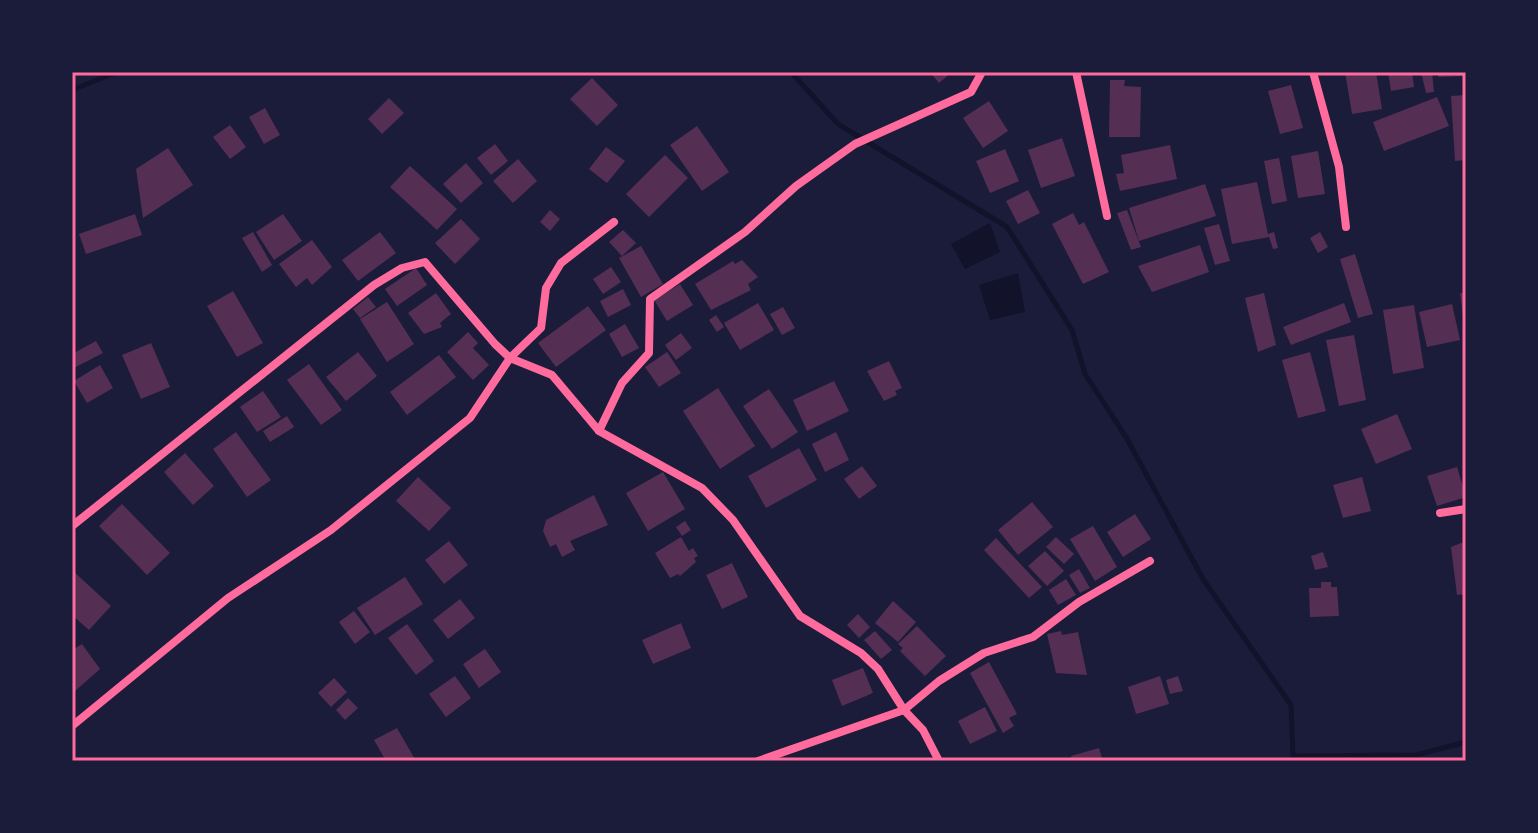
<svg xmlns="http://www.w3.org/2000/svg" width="1538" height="833" font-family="'Archivo Narrow',sans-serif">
<rect width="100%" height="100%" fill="#1b1b3a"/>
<g fill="#12122b">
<polygon points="990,223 1000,252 965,269 951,244"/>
<polygon points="1018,273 1025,312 990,320 979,285"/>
</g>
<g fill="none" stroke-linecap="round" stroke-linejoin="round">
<g stroke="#12122b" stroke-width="5">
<polyline points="791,72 838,124 1007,227 1072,330 1085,374 1126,437 1203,579 1291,705 1293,756 1296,761"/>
<polyline points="72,90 117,72"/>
<polyline points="1293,756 1416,755 1466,742"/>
</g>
</g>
<g fill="#542f53">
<polygon points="930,72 952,72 939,83"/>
<polygon points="1345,72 1376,72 1382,109 1352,114"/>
<polygon points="1388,72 1412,72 1414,87 1391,91"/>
<polygon points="1421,72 1432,72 1434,92 1426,93"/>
<polygon points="1438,72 1466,72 1466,76 1438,77"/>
<polygon points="592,78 618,105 597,126 570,99"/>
<polygon points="1110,80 1125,80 1124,86 1141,87 1140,137 1109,137"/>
<polygon points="1291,85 1303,128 1280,134 1268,91"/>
<polygon points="1466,95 1466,160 1455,161 1451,96"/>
<polygon points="1437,97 1449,126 1384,151 1373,122"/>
<polygon points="389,98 404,113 382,134 368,119"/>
<polygon points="989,101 1008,131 983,148 963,118"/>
<polygon points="265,108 280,135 264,144 249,117"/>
<polygon points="230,125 246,147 230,159 213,137"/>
<polygon points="697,126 729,172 702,191 670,145"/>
<polygon points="1062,138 1075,176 1041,188 1028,150"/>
<polygon points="495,144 508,161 491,175 477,158"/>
<polygon points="1170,145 1177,179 1120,191 1116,174 1124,173 1121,155"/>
<polygon points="606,147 625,161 607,183 589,169"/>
<polygon points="168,148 193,185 143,218 136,169"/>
<polygon points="1005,149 1019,181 990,193 976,161"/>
<polygon points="1318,151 1325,194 1298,198 1291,156"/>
<polygon points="665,155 688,178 649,217 626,194"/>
<polygon points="1279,158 1287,201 1272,204 1264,161"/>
<polygon points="518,159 537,181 513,203 493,181"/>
<polygon points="466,163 483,183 461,203 443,184"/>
<polygon points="410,166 457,209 437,230 390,187"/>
<polygon points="1257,182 1268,234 1274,232 1278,248 1273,249 1269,237 1232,244 1221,189"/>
<polygon points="1205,184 1216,216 1139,241 1129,208"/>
<polygon points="1028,190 1040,213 1018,224 1006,201"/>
<polygon points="550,210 560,219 550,231 540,222"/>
<polygon points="1127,210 1141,247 1131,250 1117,213"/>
<polygon points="1073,213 1079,225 1084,222 1109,272 1083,284 1052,224"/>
<polygon points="135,214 142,235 86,254 79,234"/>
<polygon points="283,214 302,241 274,260 256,232"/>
<polygon points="461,219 480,239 455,264 435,243"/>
<polygon points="1219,224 1230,261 1215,265 1204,228"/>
<polygon points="623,230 636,243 622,256 609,242"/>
<polygon points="253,232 272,265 262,272 242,238"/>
<polygon points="380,232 396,253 358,281 342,260"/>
<polygon points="1320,232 1328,247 1318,253 1310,238"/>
<polygon points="312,240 332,267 312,285 307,278 296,287 279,264"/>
<polygon points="1200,245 1209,272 1152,292 1138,266"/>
<polygon points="641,246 663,284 641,297 619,258"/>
<polygon points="1355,254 1373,314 1358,318 1340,259"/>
<polygon points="742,260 758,277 748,284 751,290 711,310 695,284 733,261 735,264"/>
<polygon points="611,267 621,282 603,294 593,279"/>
<polygon points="416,268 427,285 397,306 385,289"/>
<polygon points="680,284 693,305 667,321 654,300"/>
<polygon points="623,289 631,305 608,317 600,301"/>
<polygon points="233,291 263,343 237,357 207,306"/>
<polygon points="436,293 451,314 440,323 442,327 424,334 408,313"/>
<polygon points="1264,293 1276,345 1258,352 1245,298"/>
<polygon points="1460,293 1466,293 1466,325 1464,325"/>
<polygon points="368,297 376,307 360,318 353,309"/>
<polygon points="387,302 414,344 387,362 360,319"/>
<polygon points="758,303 774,330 740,350 724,323"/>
<polygon points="1344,303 1351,322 1291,345 1283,327"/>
<polygon points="1452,304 1460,340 1427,347 1419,312"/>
<polygon points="1414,305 1424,368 1393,374 1383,310"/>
<polygon points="588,306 606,330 556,367 538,343"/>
<polygon points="783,307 795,328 782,335 770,314"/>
<polygon points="716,315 724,327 717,332 709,320"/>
<polygon points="625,324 639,348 622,357 609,334"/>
<polygon points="468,332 478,343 473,348 489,365 473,380 447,352"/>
<polygon points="681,333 692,348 676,360 665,345"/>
<polygon points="1354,335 1366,400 1339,406 1326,340"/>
<polygon points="96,341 103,353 72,369 72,354"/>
<polygon points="151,343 170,387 141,399 122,355"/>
<polygon points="358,352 377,376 346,401 326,377"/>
<polygon points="667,352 681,373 659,387 645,367"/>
<polygon points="1310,352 1326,411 1298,418 1282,360"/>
<polygon points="439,355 456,377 407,415 390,392"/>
<polygon points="889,361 902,388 895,391 897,395 884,401 867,371"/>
<polygon points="309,364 342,410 321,425 287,380"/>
<polygon points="100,365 113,388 87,403 74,381"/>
<polygon points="834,381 849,411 807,431 793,400"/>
<polygon points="718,388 755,446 720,469 683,411"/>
<polygon points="769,389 798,432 772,449 743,406"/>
<polygon points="263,391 281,417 257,432 240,407"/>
<polygon points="1397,414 1412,449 1376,464 1361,429"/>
<polygon points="287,416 294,427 270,442 263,431"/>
<polygon points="236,432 271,480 247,497 213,449"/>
<polygon points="836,432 849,460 825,472 812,444"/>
<polygon points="799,448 817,480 766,508 748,476"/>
<polygon points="185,453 214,486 193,505 164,472"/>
<polygon points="862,466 877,486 859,499 844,479"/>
<polygon points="1457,467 1466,497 1437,506 1427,476"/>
<polygon points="663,472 685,509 648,531 626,493"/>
<polygon points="418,477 451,508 429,531 396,501"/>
<polygon points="1362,477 1371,511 1343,518 1333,485"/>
<polygon points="594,495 608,525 570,541 575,550 562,557 556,544 550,547 543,531 546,520"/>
<polygon points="1032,502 1053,527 1018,555 998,530"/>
<polygon points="122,504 170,553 147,575 99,526"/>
<polygon points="1135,514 1151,539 1123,557 1107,532"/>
<polygon points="685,521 691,530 682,536 676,527"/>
<polygon points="1093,526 1117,567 1095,581 1070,539"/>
<polygon points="681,537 689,551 693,548 698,556 694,558 696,562 680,576 678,574 670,578 655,553"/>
<polygon points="1056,537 1074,554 1064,564 1046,547"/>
<polygon points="996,538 1042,587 1029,598 984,550"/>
<polygon points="449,541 468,565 444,584 425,560"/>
<polygon points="1466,541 1466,594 1457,595 1451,547"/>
<polygon points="1045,551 1064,571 1047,586 1028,566"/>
<polygon points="1323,552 1328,567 1315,570 1311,556"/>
<polygon points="732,563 748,597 722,609 706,575"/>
<polygon points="1079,569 1090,588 1080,593 1069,575"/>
<polygon points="72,570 111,606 89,630 72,615"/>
<polygon points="405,577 423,604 375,635 357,608"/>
<polygon points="1066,579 1076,595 1058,605 1049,590"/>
<polygon points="1321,582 1331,582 1331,587 1337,587 1339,616 1310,617 1309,588 1321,588"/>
<polygon points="460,599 475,618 448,639 433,620"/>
<polygon points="893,601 916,622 898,642 875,623"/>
<polygon points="354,611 370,632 355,644 339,622"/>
<polygon points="858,614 870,627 859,638 847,625"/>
<polygon points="681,623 691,648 653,664 642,640"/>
<polygon points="407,624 434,661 416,675 388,638"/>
<polygon points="917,626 946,656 925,676 900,651 903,648 898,644"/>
<polygon points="875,631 892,650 881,659 864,640"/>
<polygon points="1061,631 1062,635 1078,632 1087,675 1056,673 1047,634"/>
<polygon points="82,644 100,669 74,692 72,650"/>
<polygon points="485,649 501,672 479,688 463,664"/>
<polygon points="989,662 1017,714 1009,718 1014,726 1003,733 970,673"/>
<polygon points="863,668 873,693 842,706 832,680"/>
<polygon points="455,676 471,698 446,717 429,694"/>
<polygon points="1160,676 1169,704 1136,714 1128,687"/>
<polygon points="1178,676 1183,691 1170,694 1166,680"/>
<polygon points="334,678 347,692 331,707 318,693"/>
<polygon points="348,698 358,708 345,720 336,710"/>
<polygon points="985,707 997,731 970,744 958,721"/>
<polygon points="397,728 416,761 386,761 374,740"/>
<polygon points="1099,748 1103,761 1072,761 1071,756"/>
</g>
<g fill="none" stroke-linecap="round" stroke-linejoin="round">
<g stroke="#ff6b9d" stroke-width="8">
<polyline points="1076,72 1107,216"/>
<polyline points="1313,72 1339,167 1346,227"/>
<polyline points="599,431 622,383 649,353 650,299 745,232 796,186 855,144 971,92 982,72"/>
<polyline points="1440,513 1466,509"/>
<polyline points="72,526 374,285 402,268 425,262 495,344 510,358 552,375 599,431 702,488 733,520 800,616 861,653 878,669 904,710 923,730 939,761"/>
<polyline points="72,726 228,598 331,530 470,418 510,358 541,328 546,288 561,263 614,222"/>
<polyline points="758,761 904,710 939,681 984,653 1033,637 1079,602 1150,561"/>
</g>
</g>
<rect width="1538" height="833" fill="none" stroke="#1b1b3a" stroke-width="148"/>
<rect x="74" y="74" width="1390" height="685" fill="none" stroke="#ff6b9d" stroke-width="3"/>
</svg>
